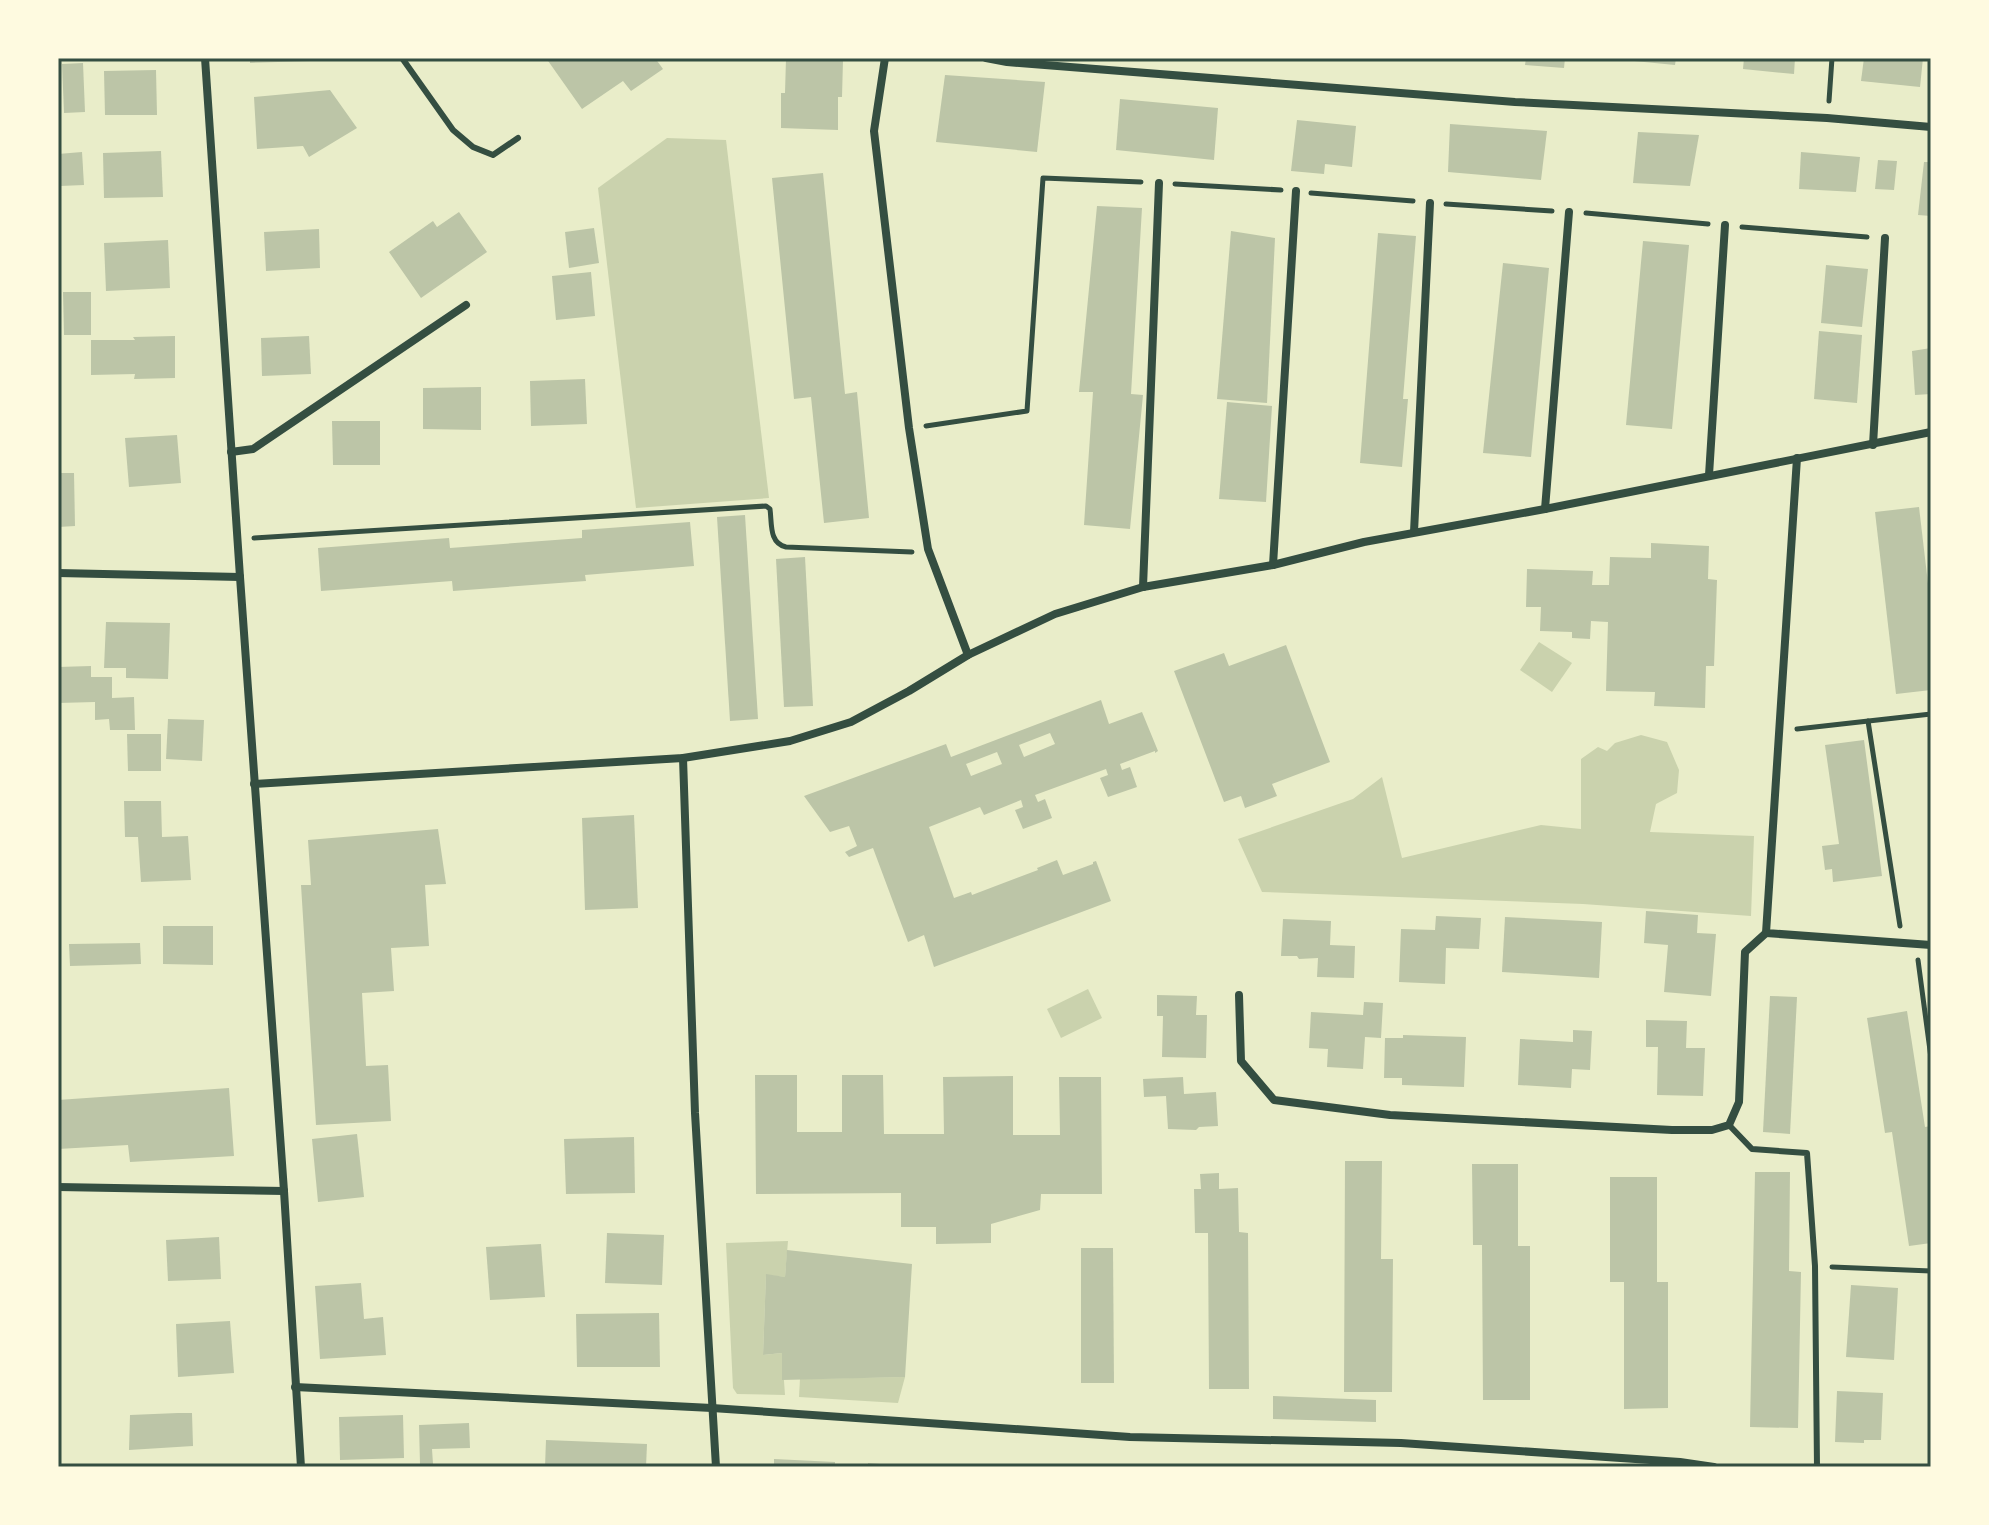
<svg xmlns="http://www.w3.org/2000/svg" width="1989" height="1525" font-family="'PT Sans Narrow',sans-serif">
<rect width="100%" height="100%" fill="#e9edc9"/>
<g fill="#cad2ad">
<polygon points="667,138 726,140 769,498 636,508 598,188"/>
<polygon points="1539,642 1572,663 1552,692 1520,670"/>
<polygon points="1641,735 1667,742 1679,770 1677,793 1656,804 1650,832 1754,836 1751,916 1583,904 1262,892 1238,839 1353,799 1382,777 1402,858 1541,825 1581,829 1581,759 1598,747 1607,751 1615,743"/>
<polygon points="1088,989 1102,1018 1061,1038 1047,1009"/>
<polygon points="788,1241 785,1277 766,1275 763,1355 782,1353 785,1395 737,1394 733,1388 726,1243"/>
<polygon points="905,1377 898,1403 799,1397 800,1379"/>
</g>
<g fill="#bcc5a7" fill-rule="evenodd">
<polygon points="250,58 309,58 310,61 250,63"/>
<polygon points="546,58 655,58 663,69 631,91 623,81 582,109"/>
<polygon points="1526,58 1565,58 1564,68 1525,65"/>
<polygon points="1624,58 1676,58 1675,65 1624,60"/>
<polygon points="1744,58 1795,58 1794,74 1743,69"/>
<polygon points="1864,58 1923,58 1920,87 1861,81"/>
<polygon points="786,59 843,60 842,97 838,97 838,130 781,128 781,93 785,93"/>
<polygon points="83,63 85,112 64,113 62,64"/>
<polygon points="156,70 157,115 105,115 104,71"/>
<polygon points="945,75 1045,82 1037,152 936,142"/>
<polygon points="330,90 357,128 309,157 303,146 257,149 254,97"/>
<polygon points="1120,99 1218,108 1214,160 1116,150"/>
<polygon points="1297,120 1356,126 1352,167 1325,164 1324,174 1291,171"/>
<polygon points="1450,124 1547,131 1541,180 1448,172"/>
<polygon points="1638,132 1699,135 1690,186 1633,183"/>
<polygon points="161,151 163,197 104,198 103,153"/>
<polygon points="82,152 84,185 60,186 58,154"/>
<polygon points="1801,152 1860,157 1856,192 1799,189"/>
<polygon points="1878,160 1897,161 1894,190 1875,189"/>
<polygon points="1924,162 1931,162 1931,216 1918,215"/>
<polygon points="823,173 845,394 857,392 869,518 824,523 811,397 794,399 772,178"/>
<polygon points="1097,206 1142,208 1131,394 1143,395 1130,529 1084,525 1093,392 1079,392"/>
<polygon points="459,212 487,252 421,298 389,252 433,221 437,227"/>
<polygon points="594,228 599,263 569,268 565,232"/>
<polygon points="319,229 320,268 266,271 264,232"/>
<polygon points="1231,231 1275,238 1267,403 1217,399"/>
<polygon points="1378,233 1416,236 1403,399 1408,399 1402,467 1360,463"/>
<polygon points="168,240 170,288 106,291 104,243"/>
<polygon points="1643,241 1689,245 1672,429 1626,425"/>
<polygon points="1503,263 1549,268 1531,457 1483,453"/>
<polygon points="1826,265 1868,269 1862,327 1821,323"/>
<polygon points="591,272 595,316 556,320 552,276"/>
<polygon points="63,292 91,292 91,335 64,335"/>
<polygon points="1819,331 1862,335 1857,403 1814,399"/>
<polygon points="175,336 175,378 134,379 135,374 91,375 91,340 135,340 133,337"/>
<polygon points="309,336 311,374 262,376 261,338"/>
<polygon points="1931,348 1931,394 1915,395 1912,351"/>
<polygon points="585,379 587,424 531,426 530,381"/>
<polygon points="481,387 481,430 423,429 423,388"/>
<polygon points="1227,402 1272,406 1266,502 1219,499"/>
<polygon points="332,421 380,421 380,465 333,465"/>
<polygon points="177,435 181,483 129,487 125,438"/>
<polygon points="58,473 74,473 75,526 58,527"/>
<polygon points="1919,507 1931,609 1931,690 1896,694 1875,512"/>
<polygon points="745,515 758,719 730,721 717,517"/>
<polygon points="690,522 694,566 585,575 586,581 453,591 452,581 321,591 318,548 449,538 450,548 582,538 582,530"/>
<polygon points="1651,543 1709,546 1708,579 1717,580 1714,666 1706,666 1705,708 1654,706 1655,692 1606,691 1608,622 1591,621 1590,639 1572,638 1572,632 1540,631 1541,607 1526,607 1527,569 1593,571 1592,585 1609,585 1610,557 1651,558"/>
<polygon points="805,557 813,706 784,707 776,559"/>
<polygon points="106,622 170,623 168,679 126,678 126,668 104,668"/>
<polygon points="1286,645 1330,762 1272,784 1277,796 1245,808 1241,796 1224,802 1174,671 1224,653 1229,666"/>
<polygon points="91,666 91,677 112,677 112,698 134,697 135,730 110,730 109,719 95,720 95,702 58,703 58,667"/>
<path d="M1101 700 1109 724 1142 712 1158 751 1155 753V751L1120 764 1122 770 1130 767 1137 787 1108 797 1100 778 1108 775 1106 769 1035 795 1038 802 1045 799 1052 818 1023 829 1015 810 1023 807 1021 800 984 815 980 807 929 827 954 898 971 892 972 895 1038 870 1037 868 1057 860 1063 875 1093 864V862L1096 861 1111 901 934 967 924 935 908 942 873 848 849 857 845 852 857 846 849 826 830 832 804 796 946 744 951 757ZM1050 733 1055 744 1024 757 1019 745ZM997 752 1002 764 971 776 966 764Z"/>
<polygon points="168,719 204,720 202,761 166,759"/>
<polygon points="127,734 161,734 161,771 128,771"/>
<polygon points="1864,740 1882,876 1833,882 1832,869 1825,870 1822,846 1839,844 1825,745"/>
<polygon points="124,801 161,801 162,837 188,836 191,880 141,882 138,837 125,837"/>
<polygon points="634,815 638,908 585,910 582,818"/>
<polygon points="438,829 446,884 425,885 429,946 391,948 394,991 362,993 366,1066 388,1065 391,1121 316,1125 301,885 311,885 308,840"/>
<polygon points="1646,911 1698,915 1697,933 1716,934 1711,996 1664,992 1668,945 1644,943"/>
<polygon points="1436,916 1481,918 1479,949 1446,948 1445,984 1399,982 1401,929 1435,930"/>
<polygon points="1505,917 1602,922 1599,978 1502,972"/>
<polygon points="1283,919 1331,921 1330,945 1355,946 1354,978 1317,977 1318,958 1299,959 1297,956 1281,956"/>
<polygon points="163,926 213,926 213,965 163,964"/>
<polygon points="140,943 141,964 70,966 69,944"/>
<polygon points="1157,995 1197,996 1196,1015 1207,1015 1206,1058 1162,1057 1163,1016 1157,1016"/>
<polygon points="1770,996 1797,997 1790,1134 1763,1132"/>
<polygon points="1364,1002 1383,1003 1381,1038 1365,1037 1363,1069 1327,1067 1328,1049 1309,1048 1311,1012 1363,1015"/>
<polygon points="1907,1011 1925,1127 1931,1126 1931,1243 1909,1246 1892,1132 1885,1133 1867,1018"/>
<polygon points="1646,1020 1687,1021 1686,1048 1705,1048 1703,1096 1657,1095 1658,1047 1646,1047"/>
<polygon points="1573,1030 1592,1031 1590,1070 1572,1069 1571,1088 1518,1085 1520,1039 1573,1042"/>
<polygon points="1403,1035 1466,1037 1464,1087 1402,1085 1402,1078 1384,1078 1385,1038 1403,1038"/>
<polygon points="755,1075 797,1075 797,1132 842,1132 842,1075 883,1075 884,1134 944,1134 943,1077 1013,1076 1013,1135 1060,1135 1059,1077 1101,1077 1102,1194 1041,1194 1040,1210 991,1224 991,1243 936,1244 936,1227 901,1227 901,1193 756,1194"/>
<polygon points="1183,1077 1184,1094 1216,1092 1218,1126 1199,1127 1196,1130 1168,1129 1166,1096 1144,1097 1143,1079"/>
<polygon points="229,1088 234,1156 130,1162 128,1145 58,1149 58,1100"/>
<polygon points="357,1134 364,1197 318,1202 312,1139"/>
<polygon points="634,1137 635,1193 566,1194 564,1139"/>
<polygon points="1345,1161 1382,1161 1381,1259 1393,1259 1392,1392 1344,1392"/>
<polygon points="1472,1164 1518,1164 1518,1246 1530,1246 1530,1400 1483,1400 1482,1245 1473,1245"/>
<polygon points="1755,1172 1790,1172 1789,1271 1801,1272 1798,1428 1750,1427"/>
<polygon points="1219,1173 1219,1189 1238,1188 1239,1232 1248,1233 1249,1389 1209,1389 1208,1233 1195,1233 1194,1189 1201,1189 1200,1174"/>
<polygon points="1610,1177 1657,1177 1657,1282 1668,1282 1668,1408 1624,1409 1624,1282 1610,1282"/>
<polygon points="607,1233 664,1235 662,1285 605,1283"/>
<polygon points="219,1237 221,1279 168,1281 166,1240"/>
<polygon points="541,1244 545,1297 490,1300 486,1247"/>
<polygon points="1081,1248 1113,1248 1114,1383 1081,1383"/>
<polygon points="787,1250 912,1264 905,1377 782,1380 782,1353 763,1355 766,1274 785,1277"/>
<polygon points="361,1283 364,1319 383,1317 386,1355 320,1359 315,1286"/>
<polygon points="1851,1285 1898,1288 1894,1360 1846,1357"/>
<polygon points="659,1313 660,1367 577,1367 576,1314"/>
<polygon points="230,1321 234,1373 178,1377 176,1324"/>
<polygon points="1837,1391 1883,1393 1881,1440 1864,1440 1864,1443 1835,1442"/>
<polygon points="1273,1396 1376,1400 1376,1422 1273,1419"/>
<polygon points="178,1413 192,1413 193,1446 129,1450 130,1415"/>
<polygon points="403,1415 404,1458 340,1460 339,1417"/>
<polygon points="469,1423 470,1448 432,1449 433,1464 420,1464 419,1425"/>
<polygon points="546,1440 647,1444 646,1467 545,1467"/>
<polygon points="774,1459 835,1462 835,1467 774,1467"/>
<polygon points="868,1463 892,1465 892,1467 868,1467"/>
</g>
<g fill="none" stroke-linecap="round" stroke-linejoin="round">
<g stroke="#344e41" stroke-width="5">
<polyline points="1829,101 1832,58"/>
<polyline points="1175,184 1281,190"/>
<polyline points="1311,193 1413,201"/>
<polyline points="1446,204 1552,211"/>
<polyline points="1586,213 1708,224"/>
<polyline points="1742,227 1867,237"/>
<polyline points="926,426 1027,411 1043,178 1141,182"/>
<path d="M254 538 766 506 770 509C772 524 769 543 786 547L912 552"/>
<polyline points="1868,721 1900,926"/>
<polyline points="1797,729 1931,714"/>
<polyline points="1918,960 1931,1058"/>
<polyline points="1832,1267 1931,1271"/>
</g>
<g stroke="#344e41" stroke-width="6">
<polyline points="402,58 453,130 473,147 493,155 518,138"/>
<polyline points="1729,1125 1752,1149 1807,1153 1815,1266 1817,1467"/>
</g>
<g stroke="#344e41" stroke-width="8">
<polyline points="205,58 240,577 284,1191 301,1467"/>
<polyline points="885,58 874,131 909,428 928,549 968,655"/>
<polyline points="986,58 1007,62 1515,102 1827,118 1931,127"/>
<polyline points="1873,445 1885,238"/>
<polyline points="231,452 253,449 466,305"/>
<polyline points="1797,458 1766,933 1931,945"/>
<polyline points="1709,475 1725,225"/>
<polyline points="1545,509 1569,212"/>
<polyline points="1414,532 1430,203"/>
<polyline points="1273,565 1296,191"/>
<polyline points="58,573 240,577"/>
<polyline points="1143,587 1159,183"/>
<polyline points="683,758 695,1113 716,1467"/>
<polyline points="254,784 683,758 790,741 851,722 909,691 968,655 1055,614 1143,587 1273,565 1364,542 1545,509 1931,432"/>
<polyline points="1239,995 1241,1061 1274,1100 1390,1115 1672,1130 1712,1130 1729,1125 1739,1102 1745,952 1766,933"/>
<polyline points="58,1187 284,1191"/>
<polyline points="295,1387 712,1408 1130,1437 1401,1443 1680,1462 1714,1467"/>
</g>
</g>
<rect width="1989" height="1525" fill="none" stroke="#fefae0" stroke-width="120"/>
<rect x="60" y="60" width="1869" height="1405" fill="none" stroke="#344e41" stroke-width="3"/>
</svg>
